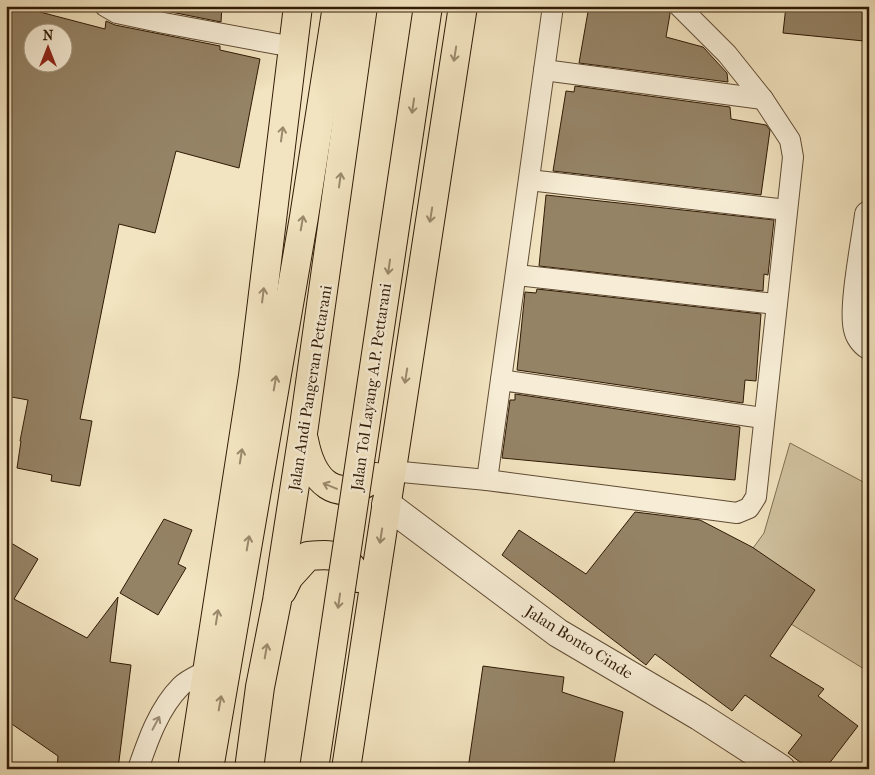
<svg xmlns="http://www.w3.org/2000/svg" width="875" height="775" font-family="'IM FELL French Canon',serif">
<rect width="100%" height="100%" fill="#f2e4c0"/>
<filter id="stains"><feTurbulence type="fractalNoise" baseFrequency=".004" numOctaves="4"/><feColorMatrix values="0 0 0 0 .2 0 0 0 0 .09 0 0 0 0 .02 0 0 0 .5 -.17"/></filter>
<radialGradient id="worn" r=".72"><stop offset=".6" stop-color="#630" stop-opacity="0"/><stop offset="1" stop-color="#630" stop-opacity=".3"/></radialGradient>
<polygon fill="#d1c2a0" stroke="#806e52" points="790,443 869,485 869,672 778,616 740,566 764,533"/>
<g fill="#958366" stroke="#301a05" fill-rule="evenodd">
<path d="M6 6H17L105 29 106 21 115 25 220 46V50L260 59 239 168 176 151 155 233 119 224 80 419 92 421 80 486 51 481 52 475 17 468 21 441H20L28 400 6 396ZM32 32H62V62H32Z"/>
<polygon points="142,6 222,6 221,22 166,11"/>
<polygon points="589,6 667,6 670,14 666,37 703,47 727,73 728,82 579,63"/>
<polygon points="786,6 868,6 864,41 783,33"/>
<polygon points="575,86 730,107 731,119 766,125 770,130 761,195 553,171 566,91 574,92"/>
<polygon points="546,195 774,220 768,275 764,274 763,291 539,266"/>
<polygon points="537,289 761,314 756,381 745,380 743,403 517,370 525,292 536,293"/>
<polygon points="515,394 740,427 735,480 502,458 510,400 515,400"/>
<polygon points="635,512 700,520 752,547 815,590 770,656 824,689 818,696 858,726 825,769 809,769 788,753 802,735 745,695 732,711 655,654 646,665 502,555 519,530 586,574"/>
<polygon points="164,519 192,530 178,564 186,568 158,615 120,593"/>
<polygon points="6,540 38,559 14,599 87,638 118,597 110,662 131,665 118,769 57,769 58,756 6,720"/>
<polygon points="483,666 564,677 562,692 623,712 613,769 468,769"/>
</g>
<g fill="none" stroke-linecap="round" stroke-linejoin="round">
<g stroke="#604c34" stroke-width="22">
<g id="service">
<polyline points="105,6 117,13 164,23 293,47"/>
<polyline points="544,70 763,99"/>
<polyline points="529,180 787,210"/>
<polyline points="517,275 775,304"/>
<polyline points="501,380 763,418"/>
<polyline points="391,471 487,480 737,513 749,508 756,497 793,157 790,140 763,99 727,54 679,6"/>
<polyline points="487,480 553,6"/>
<path d="M138 769C148 740 159 708 181 686 188 679 199 675 208 670"/>
</g>
</g>
<g stroke="#604c34" stroke-width="30">
<g id="minor">
<path d="M869 215C866 239 852 310 858 329 859 335 864 342 869 345"/>
<polyline points="386,504 558,633 699,716 781,769"/>
</g>
</g>
<g stroke="#301a05" stroke-width="30">
<g id="trunk">
<path d="M304 440C312 481 336 507 375 477"/>
<path d="M282 591 289 577 308 556C332 554 346 553 358 578"/>
<polyline points="192,769 253,376 298,6"/>
<polyline points="249,769 260,687 277,601 303,433 363,6"/>
<polyline points="346,769 463,6"/>
</g>
</g>
<g stroke="#301a05" stroke-width="30">
<polyline id="motorway" points="209,769 304,217 337,6"/>
</g>
<use href="#service" stroke="#f7edd6" stroke-width="20"/>
<use href="#minor" stroke="#f7edd6" stroke-width="28"/>
<use href="#trunk" stroke="#f2e4c0" stroke-width="28"/>
<use href="#motorway" stroke="#f2e4c0" stroke-width="28"/>
<g stroke="#301a05" stroke-width="30" stroke-linecap="butt">
<polyline id="motorway-bridge" points="314,769 428,6"/>
</g>
<use href="#motorway-bridge" stroke="#f2e4c0" stroke-width="28"/>
</g>
<defs><path id="oneway-shaft" d="M-6 0H5M1.5-3L5.5 0L1.5 3" fill="none" stroke-width="1.6" stroke-linecap="round" stroke-linejoin="round" transform="scale(1.25)"/></defs>
<g stroke="#9b896c">
<use href="#oneway-shaft" transform="translate(455 54) rotate(99)"/>
<use href="#oneway-shaft" transform="translate(413 106) rotate(98)"/>
<use href="#oneway-shaft" transform="translate(282 134) rotate(-82)"/>
<use href="#oneway-shaft" transform="translate(340 180) rotate(-82)"/>
<use href="#oneway-shaft" transform="translate(431 215) rotate(99)"/>
<use href="#oneway-shaft" transform="translate(302 223) rotate(-80)"/>
<use href="#oneway-shaft" transform="translate(389 267) rotate(98)"/>
<use href="#oneway-shaft" transform="translate(263 295) rotate(-83)"/>
<use href="#oneway-shaft" transform="translate(406 376) rotate(99)"/>
<use href="#oneway-shaft" transform="translate(275 383) rotate(-80)"/>
<use href="#oneway-shaft" transform="translate(241 456) rotate(-81)"/>
<use href="#oneway-shaft" transform="translate(330 486) rotate(-158)"/>
<use href="#oneway-shaft" transform="translate(381 536) rotate(99)"/>
<use href="#oneway-shaft" transform="translate(248 543) rotate(-80)"/>
<use href="#oneway-shaft" transform="translate(339 601) rotate(98)"/>
<use href="#oneway-shaft" transform="translate(217 617) rotate(-81)"/>
<use href="#oneway-shaft" transform="translate(266 651) rotate(-80)"/>
<use href="#oneway-shaft" transform="translate(220 703) rotate(-80)"/>
</g>
<use stroke="#9d8e78" href="#oneway-shaft" transform="translate(156 723) rotate(-62)"/>
<g text-anchor="middle" dominant-baseline="central" stroke-width="5" stroke-linejoin="round" paint-order="stroke">
<g font-size="16" fill="#301a05" stroke="#f7edd6">
<text transform="translate(371 387) rotate(-82)">Jalan Tol Layang A.P. Pettarani</text>
<text transform="translate(310 388) rotate(-81)">Jalan Andi Pangeran Pettarani</text>
<text transform="translate(579 642) rotate(32)">Jalan Bonto Cinde</text>
</g>
</g>
<rect width="875" height="775" fill="none" stroke="#f2e4c0" stroke-width="25"/>
<rect x="8" y="8" width="860" height="760" fill="none" stroke="#301a05" stroke-width="2.5"/>
<rect x="12" y="12" width="850" height="750" fill="none" stroke="#301a05"/>
<g transform="translate(48 48)"><circle r="24" fill="#f7edd6" stroke="#a79982"/>
<path d="M0-4L9 19L0 12L-9 19Z" fill="#8f2418"/>
<text y="-8" font-size="14" font-weight="bold" text-anchor="middle" fill="#301a05">N</text>
</g>
<rect width="100%" height="100%" filter="url(#stains)"/>
<rect width="100%" height="100%" fill="url(#worn)"/>
</svg>
